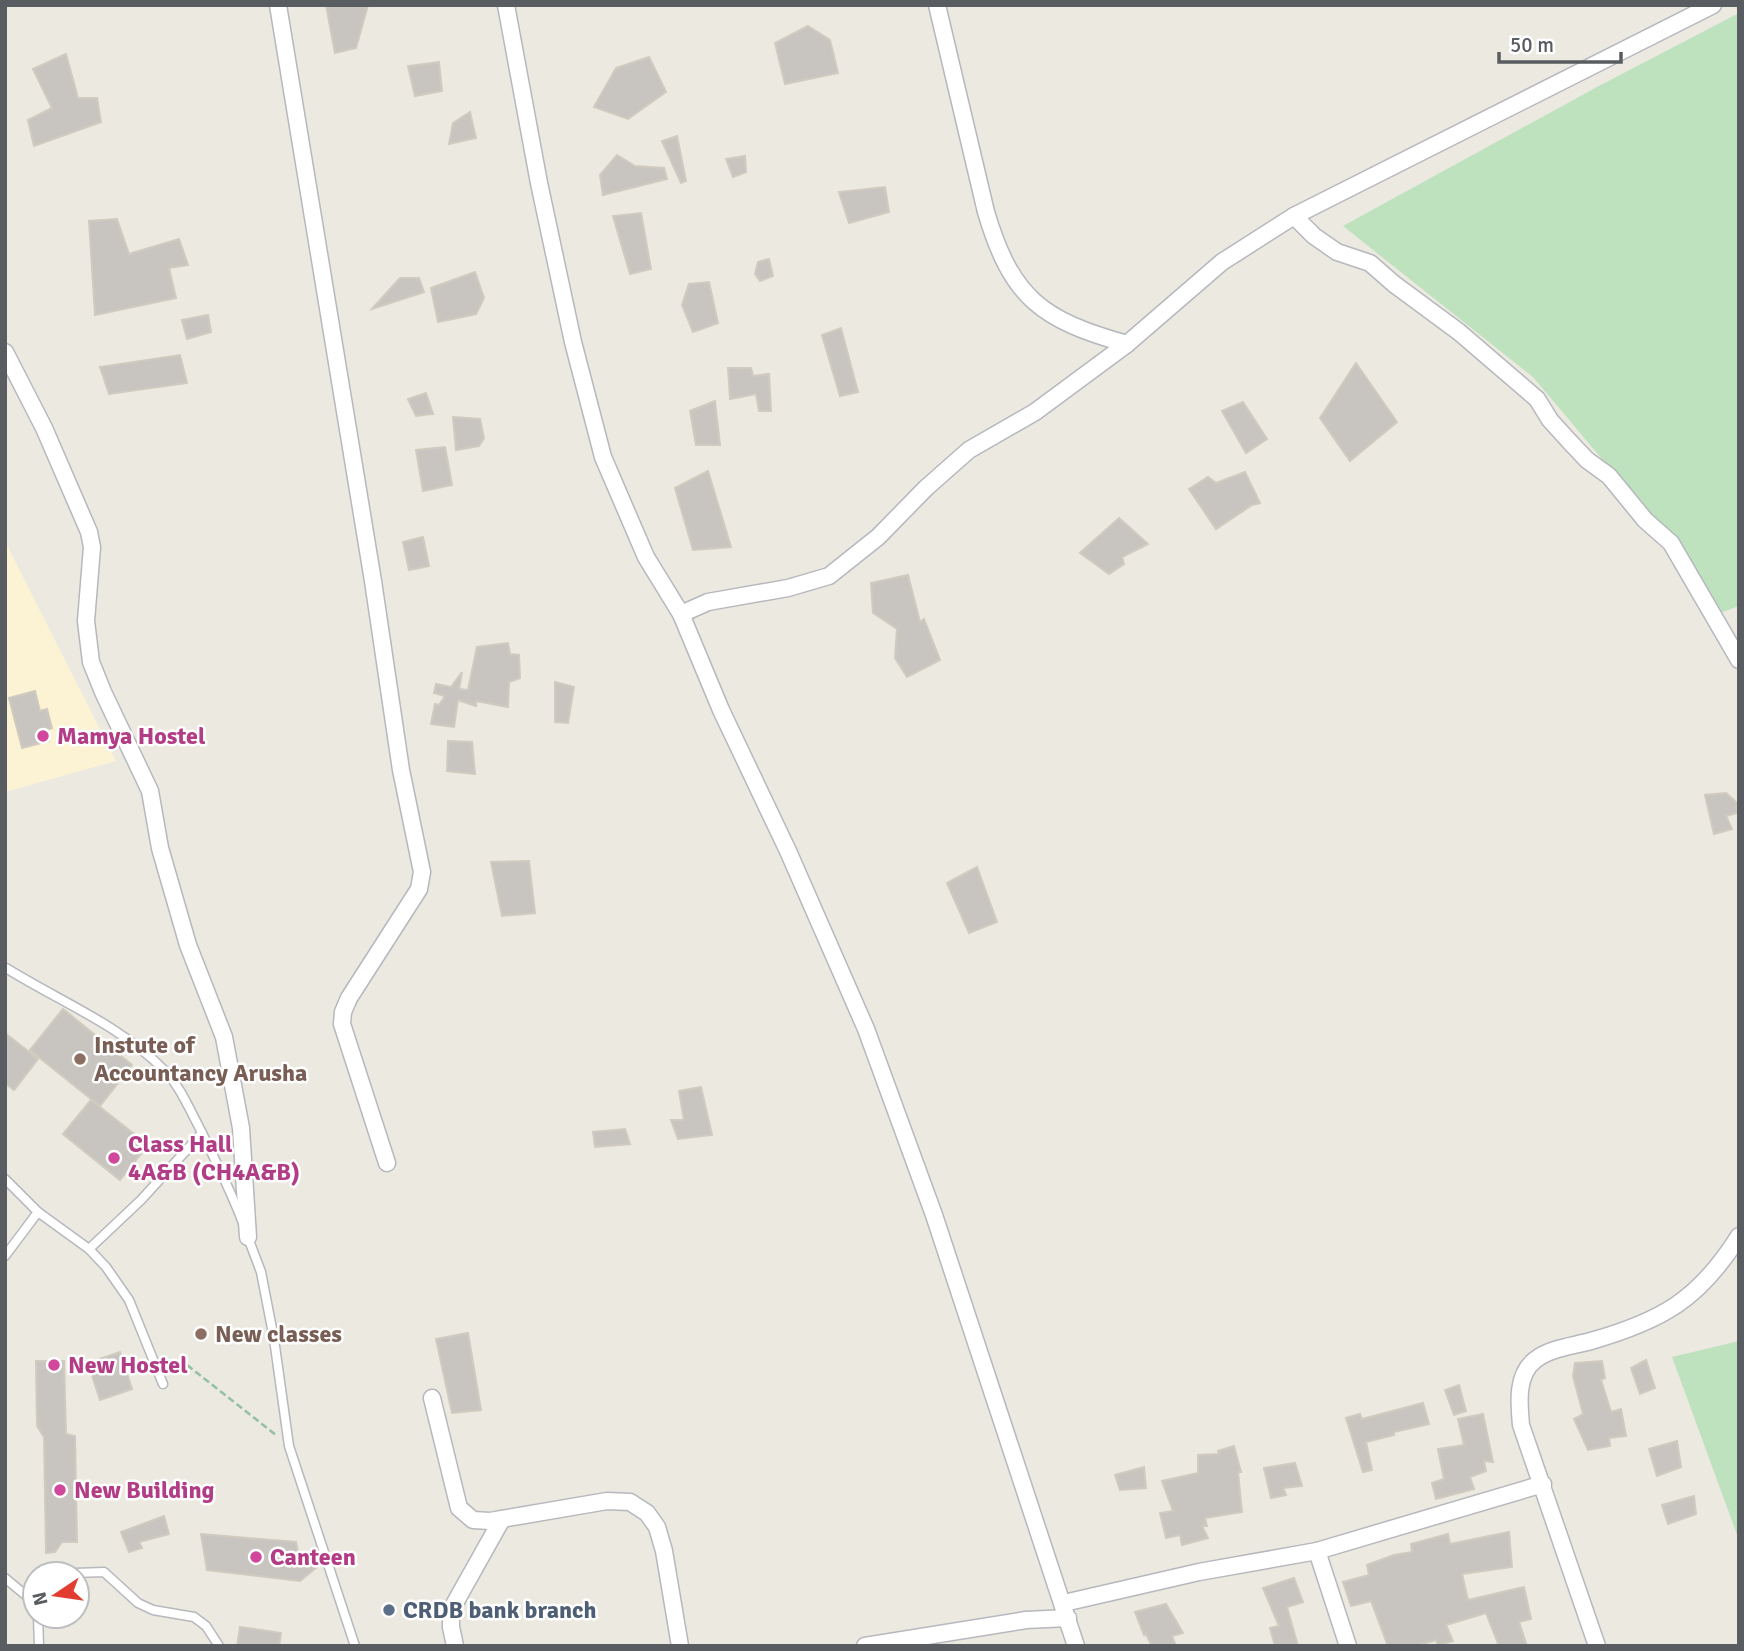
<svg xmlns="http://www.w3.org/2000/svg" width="1744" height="1651" font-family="Signika,sans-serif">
<rect width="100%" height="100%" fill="#ebe9e0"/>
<polygon fill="#fcf3d5" points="5,541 116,761 5,792"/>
<g fill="#bde2bd">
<polygon points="1739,13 1739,606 1720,613 1650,516 1533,377 1343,226 1597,87"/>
<polygon points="1739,1341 1739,1540 1672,1357"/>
</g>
<g fill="#c8c5c0" stroke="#d0cabf" stroke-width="2">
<polygon points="326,5 368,5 356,48 335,53"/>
<polygon points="808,26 830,40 838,73 785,84 775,43"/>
<polygon points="66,54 78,98 97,98 101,122 34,146 28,120 52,108 33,69"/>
<polygon points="649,57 666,92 628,119 594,107 616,68"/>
<polygon points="439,62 442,91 415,96 408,66"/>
<polygon points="470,112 476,138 449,144 453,123"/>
<polygon points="677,136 686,181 681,183 662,141"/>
<polygon points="617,155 635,166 664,168 667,179 603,195 600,175"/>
<polygon points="745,156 746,172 733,177 726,159"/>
<polygon points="885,187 889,212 849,223 839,192"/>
<polygon points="641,213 651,269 630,274 613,216"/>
<polygon points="117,219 129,254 179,239 188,265 169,268 176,298 95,315 89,221"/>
<polygon points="769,259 773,276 760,281 755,274 758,262"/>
<polygon points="475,272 484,298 476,314 438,322 431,288"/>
<polygon points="400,278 419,278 424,292 372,309"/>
<polygon points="709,282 718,323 693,332 682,305 689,284"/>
<polygon points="208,315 211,332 187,339 182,320"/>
<polygon points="841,328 858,392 840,396 822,335"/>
<polygon points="180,355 187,383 109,394 100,367"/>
<polygon points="1356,363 1397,422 1350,461 1320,418"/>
<polygon points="728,368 751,368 753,376 769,374 771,411 759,411 756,394 730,399"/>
<polygon points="426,393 433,414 416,416 408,399"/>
<polygon points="715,401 720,445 696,445 690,411"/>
<polygon points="1243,402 1267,439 1246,453 1222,411"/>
<polygon points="453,417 480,419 484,438 479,446 456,450"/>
<polygon points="445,447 452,485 423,491 416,450"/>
<polygon points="708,471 731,547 693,550 675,488"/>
<polygon points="1245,472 1260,503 1252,505 1216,529 1189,489 1208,477 1216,483"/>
<polygon points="1119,518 1148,544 1122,557 1124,564 1109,574 1080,553"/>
<polygon points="423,537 429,566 409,570 403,542"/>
<polygon points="908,575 920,622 924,619 940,660 907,677 895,658 897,629 873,613 871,583"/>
<polygon points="508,643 510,654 519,655 520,678 509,682 508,707 476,701 476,706 458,700 454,727 431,724 435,704 439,705 445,696 434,693 436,684 451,687 462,672 459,689 468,690 477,647"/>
<polygon points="555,682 574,687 568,723 555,722"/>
<polygon points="35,691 40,711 47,709 52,728 46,730 49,741 22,748 9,698"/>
<polygon points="448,741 472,742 475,774 447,771"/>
<polygon points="1726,793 1736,802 1737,813 1726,816 1732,829 1714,834 1705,795"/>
<polygon points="529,861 535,913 502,916 491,862"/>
<polygon points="977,867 997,922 969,933 947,883"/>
<polygon points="63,1009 132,1065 100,1106 30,1050"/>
<polygon points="5,1033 38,1059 14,1090 5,1083"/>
<polygon points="701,1087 712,1135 678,1139 671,1120 684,1120 679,1091"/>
<polygon points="91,1100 148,1145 120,1180 63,1134"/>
<polygon points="625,1129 630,1144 595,1147 593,1132"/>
<polygon points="468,1333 481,1410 452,1413 436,1339"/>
<polygon points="120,1352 132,1389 100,1400 88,1363"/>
<polygon points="1646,1360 1655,1388 1640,1394 1631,1368"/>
<polygon points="36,1361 64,1361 66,1434 75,1436 77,1542 62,1542 55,1552 46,1553 44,1437 37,1426"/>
<polygon points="1602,1361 1605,1378 1601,1380 1611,1412 1621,1409 1626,1436 1609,1438 1610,1446 1588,1450 1574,1419 1583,1414 1573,1376 1575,1363"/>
<polygon points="1459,1385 1466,1411 1454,1415 1445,1390"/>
<polygon points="1423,1403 1429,1424 1394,1432 1394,1435 1366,1442 1372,1470 1363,1472 1346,1418 1360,1414 1362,1419"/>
<polygon points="1483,1414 1493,1462 1484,1461 1486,1471 1470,1477 1474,1489 1436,1499 1432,1483 1444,1479 1438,1449 1464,1445 1458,1419"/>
<polygon points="1677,1441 1681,1467 1657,1476 1649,1449"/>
<polygon points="1234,1446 1241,1472 1238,1472 1242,1512 1205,1518 1207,1526 1202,1526 1208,1538 1182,1545 1180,1535 1166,1538 1160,1513 1173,1511 1162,1481 1198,1473 1198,1455 1219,1454 1218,1451"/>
<polygon points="1295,1463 1302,1486 1283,1488 1286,1495 1271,1498 1264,1468"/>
<polygon points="1144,1467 1146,1488 1120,1490 1115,1475"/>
<polygon points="1694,1496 1696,1514 1668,1524 1662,1505"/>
<polygon points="164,1516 169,1534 139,1542 142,1548 129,1552 121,1532"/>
<polygon points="1509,1532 1512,1567 1462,1574 1468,1600 1524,1587 1531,1619 1519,1622 1527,1646 1499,1646 1486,1613 1446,1625 1453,1641 1438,1645 1436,1640 1415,1646 1388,1646 1371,1601 1351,1606 1343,1582 1369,1575 1367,1565 1394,1555 1412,1552 1411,1544 1448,1534 1450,1544"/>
<polygon points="201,1534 296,1542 299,1557 308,1555 317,1567 300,1581 207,1570"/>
<polygon points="1294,1578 1303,1602 1287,1607 1298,1646 1275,1646 1270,1628 1279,1626 1263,1588"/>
<polygon points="1166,1604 1183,1633 1172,1636 1176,1646 1152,1646 1146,1634 1144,1635 1135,1612"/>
<polygon points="240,1627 281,1633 279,1646 237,1646"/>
</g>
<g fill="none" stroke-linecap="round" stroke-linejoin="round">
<g stroke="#b6b8bd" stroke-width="11">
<g id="service">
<path d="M6 968C59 1001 120 1025 164 1070 179 1085 188 1106 198 1125 214 1157 230 1189 243 1223"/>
<polyline points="5,1179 38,1212 89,1249 106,1267 129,1300 163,1384"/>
<polyline points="247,1235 261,1272 274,1339 289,1446 355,1646"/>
<polyline points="89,1249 141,1200 202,1133"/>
<polyline points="5,1256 38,1212"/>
<polyline points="46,1574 104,1572 138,1603 153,1610 194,1617 206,1626 219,1646"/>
<polyline points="5,1578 35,1603"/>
<polyline points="38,1616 39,1646"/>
</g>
</g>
<g stroke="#b6b8bd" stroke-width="19">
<g id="minor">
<polyline points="278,5 373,581 401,770 422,872 419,889 349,998 343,1012 342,1024 387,1163"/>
<polyline points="506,5 539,183 573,342 603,457 646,557 681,614 721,710 788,851 866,1029 934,1215 1076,1646"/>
<path d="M937 5 986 212C1012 299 1042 320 1127 344"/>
<polyline points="1294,216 1314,236 1337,252 1370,263 1394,284 1459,332 1537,399 1550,420 1569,441 1587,460 1609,476 1645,520 1671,543 1739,660"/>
<polyline points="5,352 44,428 89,532 92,547 86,621 91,662 103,692 150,791 160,848 188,945 224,1037 241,1128 248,1237"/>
<polyline points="681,614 708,602 788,588 829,576 878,537 926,488 969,450 1035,412 1127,344 1222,262 1294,216 1713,5"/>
<polyline points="432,1398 459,1508 473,1520 490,1521 607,1501 630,1502 647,1513 657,1527 664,1551 680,1646"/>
<polyline points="1317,1551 1348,1646"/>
<polyline points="1064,1603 1199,1572 1317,1551 1543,1484"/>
<polyline points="455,1646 451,1627 451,1610 502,1519"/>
<polyline points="865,1646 1026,1620 1068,1618"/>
<path d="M1597 1646 1521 1425C1519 1403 1516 1375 1535 1360 1550 1348 1573 1346 1591 1341 1661 1321 1699 1300 1739 1236"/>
</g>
</g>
<polyline stroke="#95c1a2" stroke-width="2.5" stroke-dasharray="7 3.5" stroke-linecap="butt" points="187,1365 276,1435"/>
<use href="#service" stroke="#fff" stroke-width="8"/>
<use href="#minor" stroke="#fff" stroke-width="16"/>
</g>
<g fill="#d1479c" stroke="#fff" stroke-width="2.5">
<circle cx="43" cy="736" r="7"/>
<circle cx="114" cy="1158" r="7"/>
<circle cx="54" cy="1365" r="7"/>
<circle cx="60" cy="1490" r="7"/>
<circle cx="256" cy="1557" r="7"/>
</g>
<g fill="#8d6e63" stroke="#fff" stroke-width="2.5">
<circle cx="80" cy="1059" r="7"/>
<circle cx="201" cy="1334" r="7"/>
</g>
<circle fill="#5c6f8a" stroke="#fff" stroke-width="2.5" cx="389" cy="1610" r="7"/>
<g text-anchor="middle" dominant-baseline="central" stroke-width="5" stroke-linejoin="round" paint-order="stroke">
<g font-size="24" font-weight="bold" fill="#b23c85" stroke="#fff" text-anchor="start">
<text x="57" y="736">Mamya Hostel</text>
<text x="128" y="1144">Class Hall<tspan x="128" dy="28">4A&amp;B (CH4A&amp;B)</tspan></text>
<text x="68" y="1365">New Hostel</text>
<text x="74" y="1490">New Building</text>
<text x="270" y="1557">Canteen</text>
</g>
<g font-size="24" font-weight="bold" fill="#785e54" stroke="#fff" text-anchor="start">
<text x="94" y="1045">Instute of<tspan x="94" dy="28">Accountancy Arusha</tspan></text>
<text x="215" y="1334">New classes</text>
</g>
<g font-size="24" font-weight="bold" fill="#4e5e75" stroke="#fff" text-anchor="start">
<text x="403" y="1610">CRDB bank branch</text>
</g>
</g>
<rect width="1744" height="1651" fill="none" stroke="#595c61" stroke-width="14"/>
<g transform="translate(56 1595) rotate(257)"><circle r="33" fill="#ffffff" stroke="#bdbec0" stroke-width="2"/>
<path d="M0-5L12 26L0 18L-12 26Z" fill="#e13e31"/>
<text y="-10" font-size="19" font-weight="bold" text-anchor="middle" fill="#595c61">N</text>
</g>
<path d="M1499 52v10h122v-10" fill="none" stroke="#595c61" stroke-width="3.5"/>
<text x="1510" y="52" font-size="21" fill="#595c61" stroke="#ffffff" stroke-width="5" paint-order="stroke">50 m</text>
</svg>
